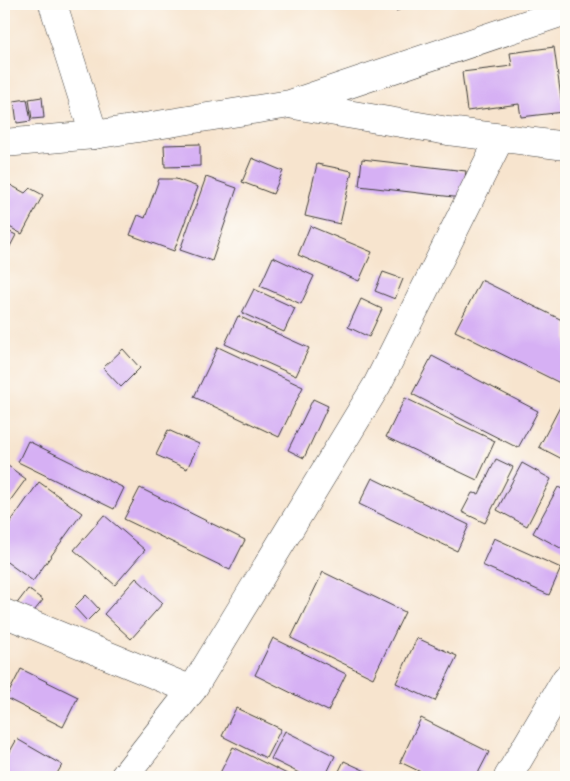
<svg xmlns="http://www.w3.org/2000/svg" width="570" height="781" font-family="Delius,sans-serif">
<rect width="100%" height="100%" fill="#fdfcf7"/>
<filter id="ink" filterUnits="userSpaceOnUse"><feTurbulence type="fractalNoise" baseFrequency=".02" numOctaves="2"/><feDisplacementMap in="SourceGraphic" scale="10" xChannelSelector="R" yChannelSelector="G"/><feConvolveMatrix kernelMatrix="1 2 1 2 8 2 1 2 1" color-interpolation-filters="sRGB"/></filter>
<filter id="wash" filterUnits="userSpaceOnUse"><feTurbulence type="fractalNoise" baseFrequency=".0096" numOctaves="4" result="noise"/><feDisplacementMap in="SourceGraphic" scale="20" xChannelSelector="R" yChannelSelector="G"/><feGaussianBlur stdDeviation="1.12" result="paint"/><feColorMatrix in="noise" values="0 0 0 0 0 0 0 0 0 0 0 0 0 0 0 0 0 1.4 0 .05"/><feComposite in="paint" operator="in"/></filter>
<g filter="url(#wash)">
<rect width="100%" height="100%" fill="#f7e4ce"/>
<g id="blocks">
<g fill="#d6b0f4">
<polygon points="394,4 416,4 396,11"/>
<polygon points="554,47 563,112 521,117 519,104 467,111 462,72 512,66 510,53"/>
<polygon points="42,97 44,118 32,119 29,99"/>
<polygon points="27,99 31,121 17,123 14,101"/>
<polygon points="200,144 200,166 165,167 164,145"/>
<polygon points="252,158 283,171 273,194 242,182"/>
<polygon points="362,159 466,171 462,198 359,186"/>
<polygon points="317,164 352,171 340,224 305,216"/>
<polygon points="206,177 237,188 212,261 180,250"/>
<polygon points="159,179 176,179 198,187 174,251 130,235 138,215 145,218"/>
<polygon points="5,182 25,193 30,188 43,195 22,234 4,224 4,184"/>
<polygon points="310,226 372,252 359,281 298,255"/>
<polygon points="4,229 16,235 4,258"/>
<polygon points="273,257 314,276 301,304 260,286"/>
<polygon points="383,272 403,279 395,299 375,291"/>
<polygon points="481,280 566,322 566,377 562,384 455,331"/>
<polygon points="254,289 295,308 284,332 242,313"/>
<polygon points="361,299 382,309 369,337 348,327"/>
<polygon points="238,316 309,348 296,376 225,344"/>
<polygon points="218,347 303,387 279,437 194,397"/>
<polygon points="123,349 140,368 121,387 103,368"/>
<polygon points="432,356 538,411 518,448 412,394"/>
<polygon points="405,398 495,441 477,480 386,437"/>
<polygon points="313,399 328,406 304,458 288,450"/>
<polygon points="561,405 566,407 566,461 539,447"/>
<polygon points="168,430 199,444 187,469 156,455"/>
<polygon points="28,441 124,488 114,509 18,462"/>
<polygon points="496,459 513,467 485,523 462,512 472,493 479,494"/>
<polygon points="4,463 26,479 4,509"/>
<polygon points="522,463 551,479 527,526 497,510"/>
<polygon points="372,478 469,525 457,551 359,504"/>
<polygon points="39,482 82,513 33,581 4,560 4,531"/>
<polygon points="558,487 566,491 566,551 533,533"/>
<polygon points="140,488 245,540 230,570 124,519"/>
<polygon points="104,515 145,550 115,585 74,550"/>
<polygon points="494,538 561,568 549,595 482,565"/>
<polygon points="323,572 405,612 373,678 291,638"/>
<polygon points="136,578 163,603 131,639 104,614"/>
<polygon points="28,589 43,600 26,621 12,610"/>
<polygon points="86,595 99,609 87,621 74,607"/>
<polygon points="273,638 346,674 328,711 255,675"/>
<polygon points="417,638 457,656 435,701 396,683"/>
<polygon points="21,669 78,697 63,727 6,698"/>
<polygon points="236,708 281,729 266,758 222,736"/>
<polygon points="421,718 489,752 476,777 431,777 400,762"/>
<polygon points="285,731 335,756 325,777 307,777 271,759"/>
<polygon points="17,739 62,765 55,777 4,777 4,762"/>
<polygon points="233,747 293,777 218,777"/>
<polygon points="344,761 372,774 370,777 336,777"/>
</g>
</g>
</g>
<g filter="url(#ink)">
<use href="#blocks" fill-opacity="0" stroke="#3d3a37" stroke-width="1"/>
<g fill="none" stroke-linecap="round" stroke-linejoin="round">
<g stroke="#3d3a37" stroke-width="29">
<g id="minor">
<polyline points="53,4 94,135"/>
<polyline points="294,105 448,131 566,146"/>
<polyline points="4,143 94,135 290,104 566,11"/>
<polyline points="4,613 192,690"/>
<polyline points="124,777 192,690 377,385 500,138"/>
<polyline points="508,777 566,679"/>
</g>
</g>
<use href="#minor" stroke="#fff" stroke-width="28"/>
</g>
</g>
<rect width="570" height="781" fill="none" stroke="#fdfcf7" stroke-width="20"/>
</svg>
